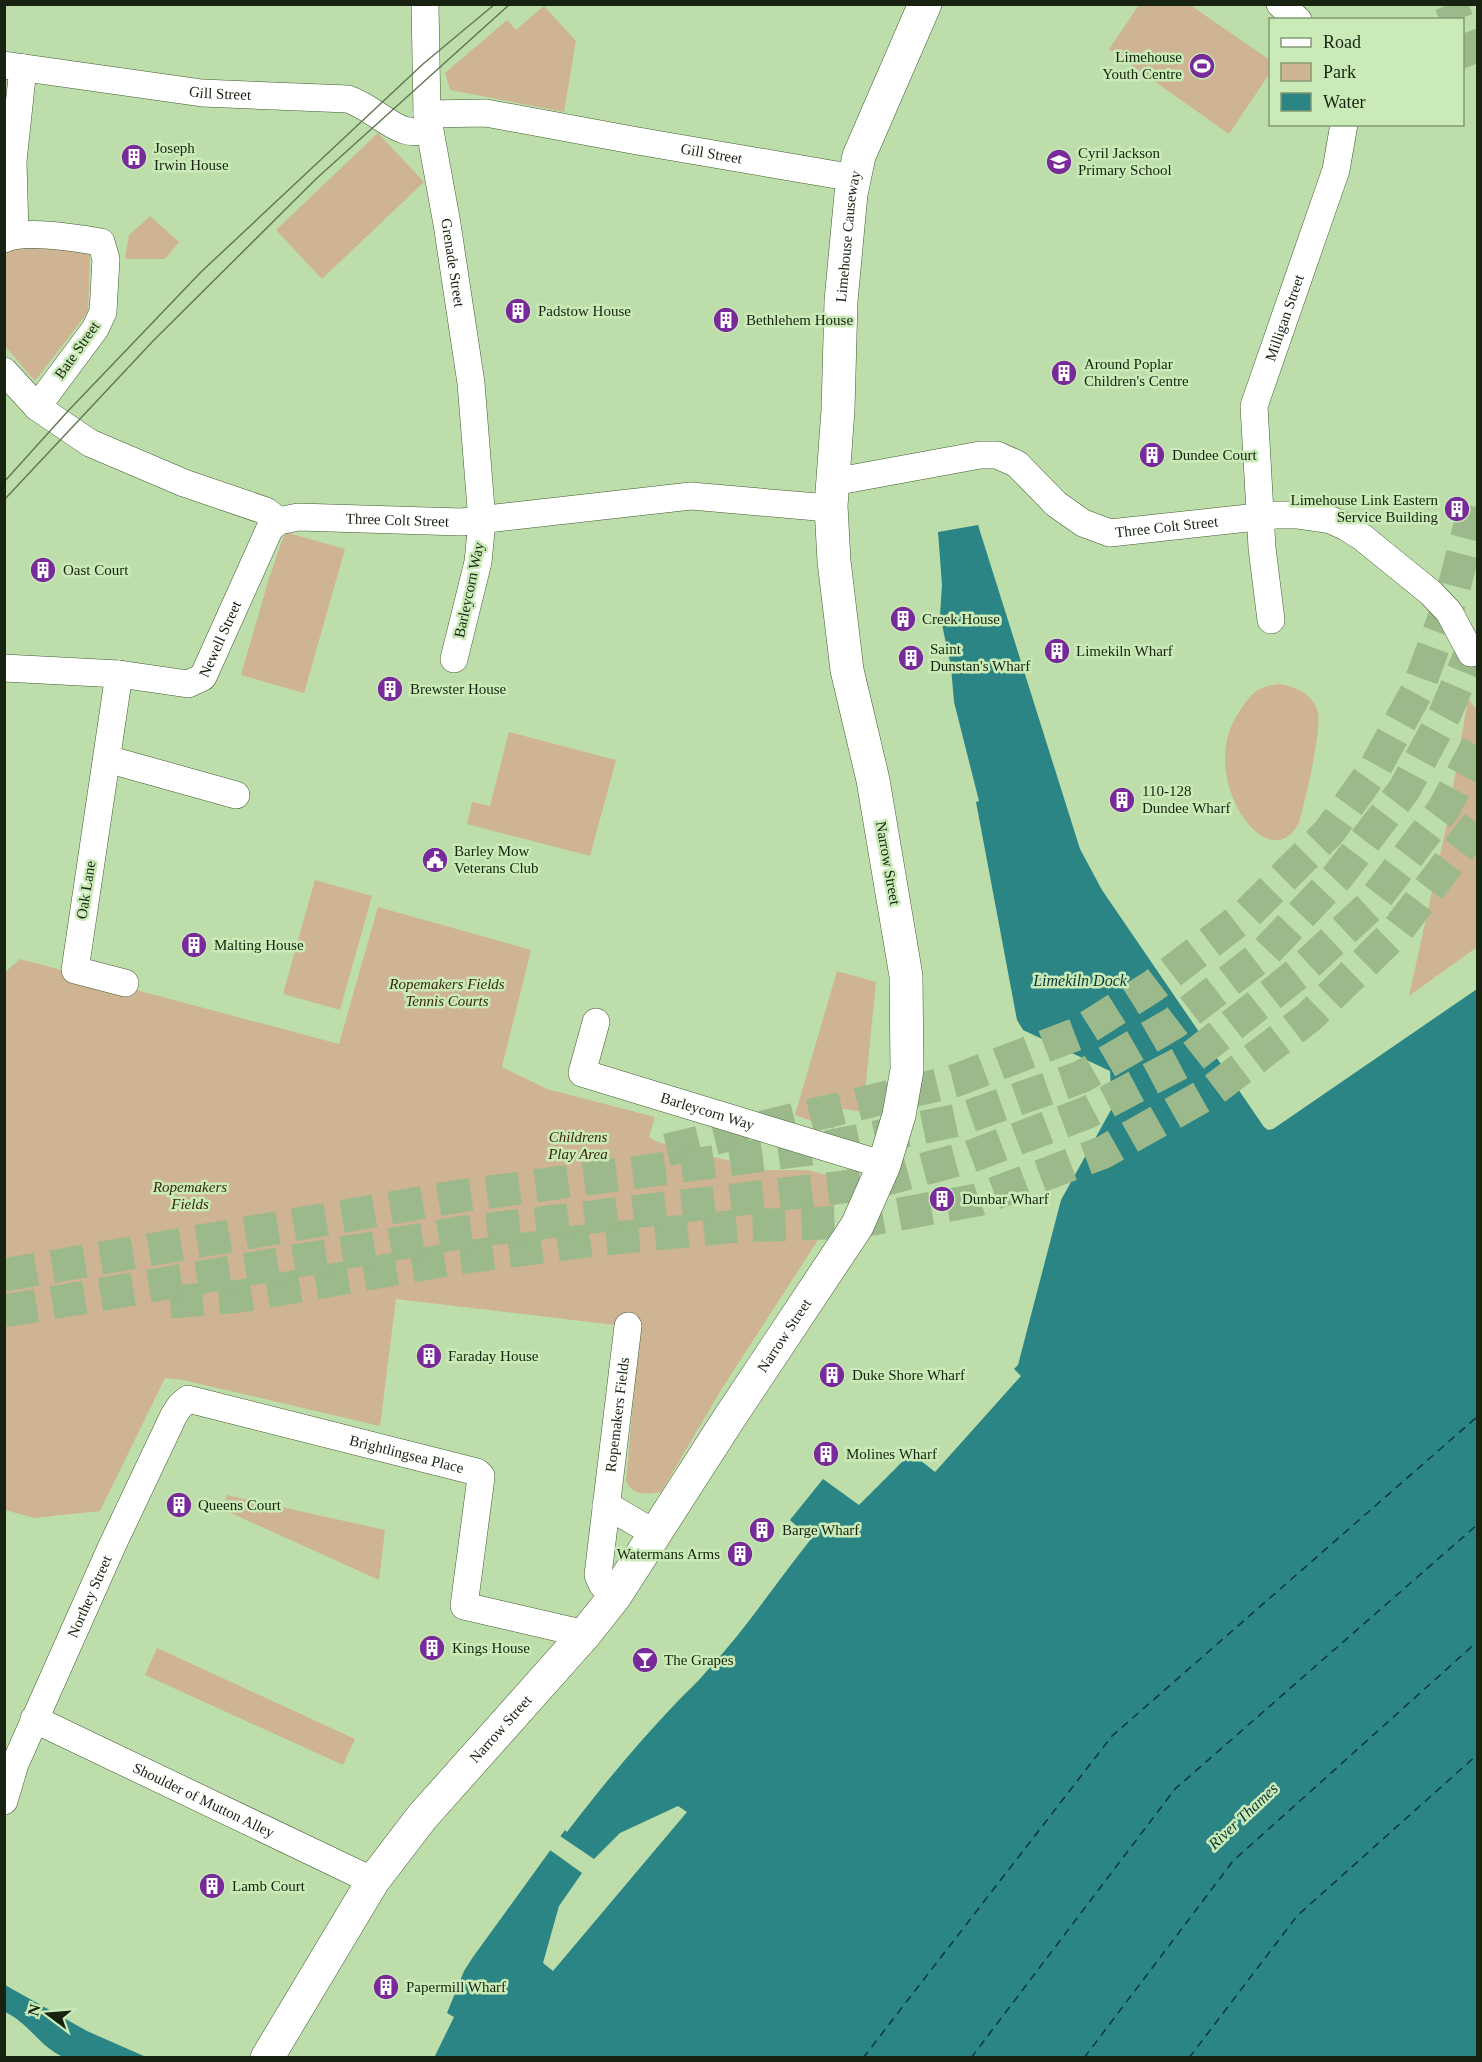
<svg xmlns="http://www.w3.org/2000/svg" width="1482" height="2062" font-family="Georgia,serif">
<rect width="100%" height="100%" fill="#bddeaa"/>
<g fill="#ceb492">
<polygon points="1139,5 1190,5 1270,60 1270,73 1229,134 1109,49"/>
<polygon points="544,6 576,41 564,112 450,90 445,73 507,20 516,30"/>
<polygon points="378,133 424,182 322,279 276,230"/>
<polygon points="150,216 179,242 165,259 125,259 129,235"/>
<polygon points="12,244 81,248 90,255 88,312 35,381 5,346 4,251"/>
<polygon points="285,532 345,549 304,693 241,675 270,575"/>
<path d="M1278 684C1295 686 1313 694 1318 712 1322 729 1305 803 1299 822 1270 883 1194 777 1239 712 1251 694 1256 687 1278 684Z"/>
<polygon points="1468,699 1478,711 1477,947 1409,996 1446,828"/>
<polygon points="509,732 616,760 590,856 467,824 472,802 490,806"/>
<polygon points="315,880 372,896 340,1010 283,994"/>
<path d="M378 907 531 950 502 1067 547 1089 655 1117 649 1137 658 1142 764 1170H808L840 1179 834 1208 820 1237 721 1390 661 1492C647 1494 633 1497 626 1481L640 1328 396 1299 380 1426 183 1380 165 1378 100 1511 34 1518 5 1510 4 973 20 959 339 1044Z"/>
<polygon points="837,971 876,982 863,1112 838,1108 834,1129 795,1115"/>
<polygon points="227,1495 385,1530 379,1580 222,1509"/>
<polygon points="157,1648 355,1739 343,1765 145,1675"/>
</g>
<g fill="#2a8584">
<path d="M978 525 1080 849 1102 890 1264 1127 1268 1130 1273 1129 1477 989V2057L434 2058 454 2017 447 2013 464 1971 473 1957 565 1830 567 1832C602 1786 638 1743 677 1702 686 1692 697 1683 706 1672 745 1630 776 1583 811 1539L790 1520 823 1479 859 1505 911 1453 935 1472 1021 1376 1014 1369 1018 1365 1061 1200 1112 1108 1110 1071 1023 1030 1017 1020 976 802 979 801 954 702 951 667 940 615 942 585 938 532Z"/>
<path d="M5 1985 87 2031 146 2057H63C39 2046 30 2024 5 2012Z"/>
</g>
<polygon fill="#bddeaa" points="678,1806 687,1812 553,1971 543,1963 559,1906 582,1873 550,1850 560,1836 594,1859 620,1833"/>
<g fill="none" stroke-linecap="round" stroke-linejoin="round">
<g stroke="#0d3737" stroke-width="1.5" stroke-dasharray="8 6" stroke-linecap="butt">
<polyline points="863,2058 1112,1736 1478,1416"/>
<polyline points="971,2058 1175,1789 1478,1524"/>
<polyline points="1084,2058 1233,1861 1478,1641"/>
<polyline points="1189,2058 1297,1916 1478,1754"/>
</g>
<g stroke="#9cb98b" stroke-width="33" stroke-dasharray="33 16" stroke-linecap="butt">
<polyline points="1451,4 1457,20"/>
<polyline points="1462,34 1478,75"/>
<polyline points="667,1150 954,1081 1077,1034 1153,986 1248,913 1329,832 1375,768 1418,689 1451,599 1478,494"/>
<polyline points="4,1275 460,1196 832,1146 958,1120 1081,1077 1174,1023 1264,954 1338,876 1404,790 1445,714 1478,636"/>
<polyline points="170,1302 241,1296 452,1259 593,1240 738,1226 856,1222 977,1200 1104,1152 1212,1091 1309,1017 1396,932 1478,824"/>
<polyline points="4,1311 465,1232 868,1184 969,1157 1086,1113 1192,1057 1297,974 1369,907 1443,810 1478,745"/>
</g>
<g stroke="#405b2d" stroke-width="28">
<g id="street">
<path id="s1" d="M425 4 427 114 447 224 471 383 482 521 478 562 454 659"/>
<polyline points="1280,4 1298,20"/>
<path id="s2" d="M4 65 202 93 348 99C369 106 386 124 404 130 412 133 420 132 429 130"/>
<path id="s3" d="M427 114 486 113 632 140 854 178"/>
<polyline points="15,234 13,161 23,68"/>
<path d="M4 239C25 229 77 238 101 242L106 259 103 312 95 329 37 407"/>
<polyline points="4,371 37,407 90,443 184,483 266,511 279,521"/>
<path id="s4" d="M833 482 980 455H997L1017 464 1056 504 1083 523 1110 533 1276 515H1297L1331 520 1346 527 1362 537 1431 593 1449 612 1471 653"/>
<path id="s5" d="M1271 620 1262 548 1254 406 1336 170 1344 124"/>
<path id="s6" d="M4 668 119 674 188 684 203 677 270 528 279 521 298 517 461 522 691 496 817 507 831 506"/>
<polyline points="119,674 75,970 125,983"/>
<polyline points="107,759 236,795"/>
<path id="s7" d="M596 1022 582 1073 884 1165"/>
<polyline points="606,1505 654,1533"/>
<path id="s8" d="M615 1596 602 1584 598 1575 628 1326"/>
<path id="s9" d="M34 1719 373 1881"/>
<path id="s10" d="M4 1801 15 1764 112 1546 174 1415 180 1406 188 1399 477 1472 481 1476 480 1485 464 1606 585 1634"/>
</g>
</g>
<g stroke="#405b2d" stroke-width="34">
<g id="secondary">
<path id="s11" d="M267 2058 373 1881 422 1817 585 1634 615 1596 728 1420 857 1226 884 1165 899 1115 907 1070 906 976 873 780 847 670 834 561 831 506 838 410 841 301 851 194 859 156 925 4"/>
</g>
</g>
<use href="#street" stroke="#fff" stroke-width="27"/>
<use href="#secondary" stroke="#fff" stroke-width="33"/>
<g stroke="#647957" stroke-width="1.5">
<polyline points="4,482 68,411 201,272 423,64 495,4"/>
<polyline points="4,500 153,341 317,178 510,4"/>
</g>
</g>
<defs>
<g id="stadium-disc" transform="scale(1.35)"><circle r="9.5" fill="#792a9a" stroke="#caebb7"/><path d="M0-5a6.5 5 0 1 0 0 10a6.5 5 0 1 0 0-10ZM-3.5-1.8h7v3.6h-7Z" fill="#fff"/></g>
<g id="building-disc" transform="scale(1.35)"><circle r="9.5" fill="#792a9a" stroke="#caebb7"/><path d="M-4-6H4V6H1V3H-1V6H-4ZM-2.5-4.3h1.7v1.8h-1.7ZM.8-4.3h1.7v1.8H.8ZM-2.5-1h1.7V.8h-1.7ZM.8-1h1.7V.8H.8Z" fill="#fff"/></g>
<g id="school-disc" transform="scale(1.35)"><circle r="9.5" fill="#792a9a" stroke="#caebb7"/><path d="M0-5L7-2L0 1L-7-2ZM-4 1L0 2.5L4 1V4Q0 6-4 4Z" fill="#fff"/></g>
<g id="civic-disc" transform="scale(1.35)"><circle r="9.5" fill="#792a9a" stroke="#caebb7"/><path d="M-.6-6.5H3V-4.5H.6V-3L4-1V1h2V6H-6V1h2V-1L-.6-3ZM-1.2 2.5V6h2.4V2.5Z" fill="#fff"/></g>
<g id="bar-disc" transform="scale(1.35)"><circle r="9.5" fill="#792a9a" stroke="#caebb7"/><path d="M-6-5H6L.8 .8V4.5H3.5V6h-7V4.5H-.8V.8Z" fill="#fff"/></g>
</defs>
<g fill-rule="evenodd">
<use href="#stadium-disc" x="1202" y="66"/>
<use href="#building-disc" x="134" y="157"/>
<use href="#school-disc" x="1059" y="162"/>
<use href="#building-disc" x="518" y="311"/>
<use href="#building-disc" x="726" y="320"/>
<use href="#building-disc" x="1064" y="373"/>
<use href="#building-disc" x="1152" y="455"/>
<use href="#building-disc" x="1457" y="509"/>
<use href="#building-disc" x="43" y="570"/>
<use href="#building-disc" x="903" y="619"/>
<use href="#building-disc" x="1057" y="651"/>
<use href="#building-disc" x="911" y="658"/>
<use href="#building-disc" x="390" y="689"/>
<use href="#building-disc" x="1122" y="800"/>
<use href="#civic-disc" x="435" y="860"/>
<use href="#building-disc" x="194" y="945"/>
<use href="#building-disc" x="942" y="1199"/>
<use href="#building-disc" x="429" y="1356"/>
<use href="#building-disc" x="832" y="1375"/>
<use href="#building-disc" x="826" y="1454"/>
<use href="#building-disc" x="179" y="1505"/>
<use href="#building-disc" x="762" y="1530"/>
<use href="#building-disc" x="740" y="1554"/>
<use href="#building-disc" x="432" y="1648"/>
<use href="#bar-disc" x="645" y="1660"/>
<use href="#building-disc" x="212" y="1886"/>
<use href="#building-disc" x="386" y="1987"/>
</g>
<g text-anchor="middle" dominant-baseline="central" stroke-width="5" stroke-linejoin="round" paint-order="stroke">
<g font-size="15" fill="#172310" stroke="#caebb7" text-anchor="start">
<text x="1182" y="57" text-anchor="end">Limehouse<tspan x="1182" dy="17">Youth Centre</tspan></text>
<text x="154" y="148">Joseph<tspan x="154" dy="17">Irwin House</tspan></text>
<text x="1078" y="153">Cyril Jackson<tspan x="1078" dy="17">Primary School</tspan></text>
<text x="538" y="311">Padstow House</text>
<text x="746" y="320">Bethlehem House</text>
<text x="1084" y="364">Around Poplar<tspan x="1084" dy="17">Children's Centre</tspan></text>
<text x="1172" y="455">Dundee Court</text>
<text x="1438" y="500" text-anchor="end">Limehouse Link Eastern<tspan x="1438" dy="17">Service Building</tspan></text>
<text x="63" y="570">Oast Court</text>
<text x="922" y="619">Creek House</text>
<text x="930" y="649">Saint<tspan x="930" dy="17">Dunstan's Wharf</tspan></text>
<text x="1076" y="651">Limekiln Wharf</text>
<text x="410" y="689">Brewster House</text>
<text x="1142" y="791">110-128<tspan x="1142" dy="17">Dundee Wharf</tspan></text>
<text x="454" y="851">Barley Mow<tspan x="454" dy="17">Veterans Club</tspan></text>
<text x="214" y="945">Malting House</text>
<text x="962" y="1199">Dunbar Wharf</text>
<text x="448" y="1356">Faraday House</text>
<text x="852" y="1375">Duke Shore Wharf</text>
<text x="846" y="1454">Molines Wharf</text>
<text x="198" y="1505">Queens Court</text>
<text x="782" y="1530">Barge Wharf</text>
<text x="720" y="1554" text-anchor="end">Watermans Arms</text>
<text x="452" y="1648">Kings House</text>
<text x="664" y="1660">The Grapes</text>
<text x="232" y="1886">Lamb Court</text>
<text x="406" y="1987">Papermill Wharf</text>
</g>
<g font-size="15" fill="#172310" stroke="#caebb7">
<text stroke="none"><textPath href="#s2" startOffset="218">Gill Street</textPath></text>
<text stroke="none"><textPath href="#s3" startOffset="288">Gill Street</textPath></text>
<text stroke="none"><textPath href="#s11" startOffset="2028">Limehouse Causeway</textPath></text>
<text stroke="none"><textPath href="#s1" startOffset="261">Grenade Street</textPath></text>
<text stroke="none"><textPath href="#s5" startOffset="308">Milligan Street</textPath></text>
<text transform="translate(77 350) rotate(-55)">Bate Street</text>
<text stroke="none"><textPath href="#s6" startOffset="495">Three Colt Street</textPath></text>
<text stroke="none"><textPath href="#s4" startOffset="363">Three Colt Street</textPath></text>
<text transform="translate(469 590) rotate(-78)">Barleycorn Way</text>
<text stroke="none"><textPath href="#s6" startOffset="243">Newell Street</textPath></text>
<text transform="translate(888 863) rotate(80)">Narrow Street</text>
<text transform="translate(86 890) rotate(-81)">Oak Lane</text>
<text stroke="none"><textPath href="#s7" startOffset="184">Barleycorn Way</textPath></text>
<text stroke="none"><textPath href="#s11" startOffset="891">Narrow Street</textPath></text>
<text stroke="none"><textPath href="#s8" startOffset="189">Ropemakers Fields</textPath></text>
<text stroke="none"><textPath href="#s10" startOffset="669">Brightlingsea Place</textPath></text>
<text stroke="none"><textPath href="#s10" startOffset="222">Northey Street</textPath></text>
<text stroke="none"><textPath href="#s11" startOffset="405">Narrow Street</textPath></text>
<text stroke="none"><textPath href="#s9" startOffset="188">Shoulder of Mutton Alley</textPath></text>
</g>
<g font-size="15" font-style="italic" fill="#39280f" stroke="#caebb7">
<text x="447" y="984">Ropemakers Fields<tspan x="447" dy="17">Tennis Courts</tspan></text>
<text x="578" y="1137">Childrens<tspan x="578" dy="17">Play Area</tspan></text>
<text x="190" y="1187">Ropemakers<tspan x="190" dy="17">Fields</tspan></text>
</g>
<g font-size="16" font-style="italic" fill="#0d3737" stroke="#caebb7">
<text x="1080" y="980">Limekiln Dock</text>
<text transform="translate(1243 1816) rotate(-43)">River Thames</text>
</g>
</g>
<rect width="1482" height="2062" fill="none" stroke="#172310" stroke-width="12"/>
<rect x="1269" y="18" width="195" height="108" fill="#caebb7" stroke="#829b74" stroke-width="1.5"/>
<rect x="1281" y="38" width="30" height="9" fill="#ffffff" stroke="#829b74" stroke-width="1.5"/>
<text x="1323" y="48" font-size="18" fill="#172310">Road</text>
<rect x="1281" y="63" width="30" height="18" fill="#ceb492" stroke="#829b74" stroke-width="1.5"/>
<text x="1323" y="78" font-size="18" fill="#172310">Park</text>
<rect x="1281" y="93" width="30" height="18" fill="#2a8584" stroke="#829b74" stroke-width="1.5"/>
<text x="1323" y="108" font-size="18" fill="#172310">Water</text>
<g transform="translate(48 2014) rotate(286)" stroke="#caebb7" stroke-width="4.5" paint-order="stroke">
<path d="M0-4.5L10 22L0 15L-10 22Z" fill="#172310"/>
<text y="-9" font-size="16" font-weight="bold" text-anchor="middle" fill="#172310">N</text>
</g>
</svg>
